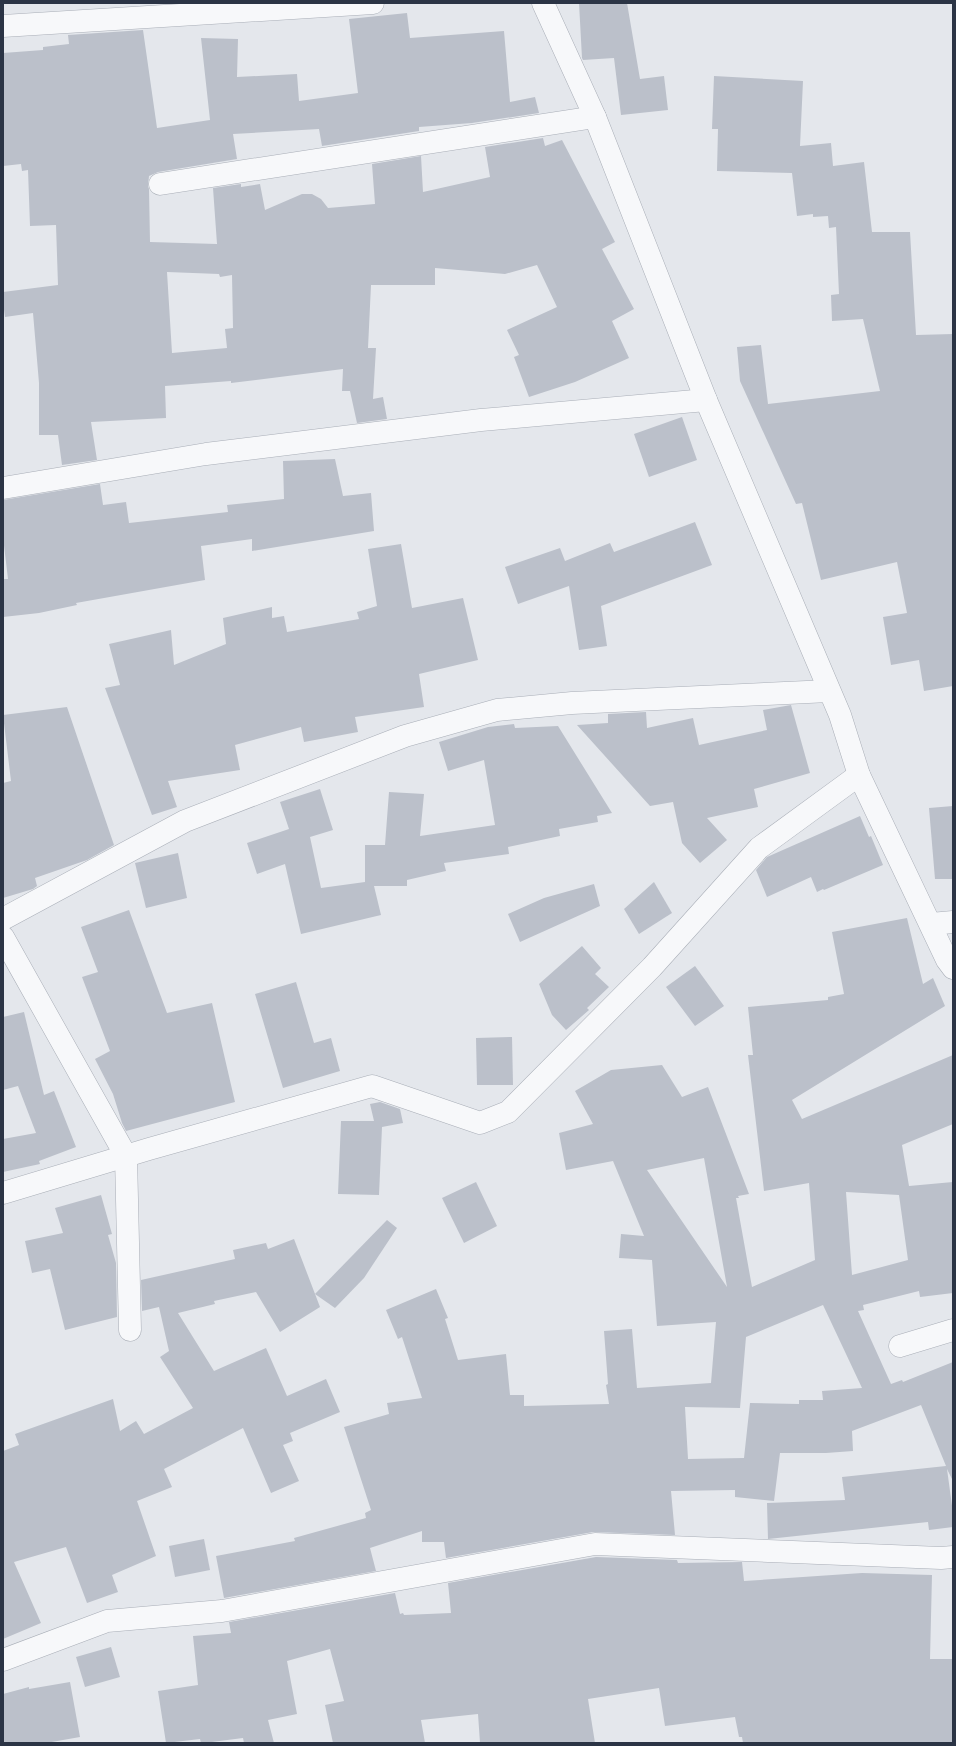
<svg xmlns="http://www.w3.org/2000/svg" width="956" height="1746" font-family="'Exo 2',sans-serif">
<rect width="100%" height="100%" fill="#e4e7ec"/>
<g fill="#bbc0ca" fill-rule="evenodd">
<polygon points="579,3 627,3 640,79 664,76 668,110 621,115 614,58 583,60 582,58"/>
<path d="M407 13 410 38 504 31 510 102 535 97 539 113 472 123 419 127V131L322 146 319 129 233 134 237 159 158 172 149 176 148 186 149 189 150 242 217 244 213 188 241 184V187L260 184 265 210 302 194H312L321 199 328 208 375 204 372 164 421 156 423 192 490 177 485 147 543 138 545 146 562 140 615 242 602 249 634 309 612 321 629 358 575 382 529 397 514 357 519 355 507 330 557 307 537 265 505 274 435 268V285H371L368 348H376L373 399 383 397 387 419 357 423 350 391H342L343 369 231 383V381L165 386 166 418 91 422 97 460 62 465 58 435H39V383L33 313 5 317 3 302V292L58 285 56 225 30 226 28 170 22 171 21 164 3 166V53L43 50V47L69 44 68 35 143 30 157 128 210 120 201 38 238 39 237 77 297 74 299 101 358 93 349 19ZM167 272 219 274 220 277 232 275 233 328 225 329 227 348 172 353Z"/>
<polygon points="714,76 803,81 800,146 831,143 833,166 864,162 872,232 910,232 916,335 953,334 953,686 924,691 919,660 891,665 883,617 907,613 897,562 821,580 802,503 796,504 740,381 737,347 761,345 768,404 880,391 863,319 832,321 831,295 839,294 836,227 829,228 828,216 813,217 813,214 797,216 792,173 717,171 718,129 712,129"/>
<polygon points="682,417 697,460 649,477 634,434"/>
<polygon points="335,459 343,496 371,493 374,531 252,551 252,539 201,546 205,580 76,603 77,605 39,613 3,617 3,579 8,579 3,537 3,500 100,484 103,505 126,502 129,523 228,512 227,505 284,499 283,461"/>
<polygon points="695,522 712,565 601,606 607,646 579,650 569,586 518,604 505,567 560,548 565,561 610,543 614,552"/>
<polygon points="401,544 412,608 463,598 478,660 419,674 424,707 355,717 358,732 304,742 301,727 235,745 240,770 168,781 177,807 152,815 105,688 120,685 109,644 171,630 174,665 226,644 223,618 272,607 272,618 284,616 287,632 359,619 357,612 377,606 368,549"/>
<polygon points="791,705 810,773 754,789 758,807 707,818 727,840 700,863 682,843 673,802 650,806 577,725 608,723 608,714 646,712 647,728 693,718 699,745 767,730 763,710"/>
<polygon points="67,707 114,845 87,860 35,878 37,886 33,889 3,898 3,783 11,781 3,715"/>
<polygon points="514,724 515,728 558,726 612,813 597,816 598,822 559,829 560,836 508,847 509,854 444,863 446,871 407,880 407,886 374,886 381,915 301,934 285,864 257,874 247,843 289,829 280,802 320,789 333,830 310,837 321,888 365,882 365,845 385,845 389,792 424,794 420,836 495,825 484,760 448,771 439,742 488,727"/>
<polygon points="953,806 953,879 935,879 929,808"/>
<polygon points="860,816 869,837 871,836 883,865 824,890 823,889 817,892 811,877 767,897 756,870 767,857"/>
<polygon points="178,853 187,898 146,908 135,863"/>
<polygon points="654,882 672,913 639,934 624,909"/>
<polygon points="594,884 600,906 520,942 508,914 544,898"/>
<polygon points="129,910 167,1013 212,1003 235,1102 126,1131 122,1123 113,1094 95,1059 110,1051 82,977 98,972 81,927"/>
<path d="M907 918 923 984 933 978 945 1006 792 1100 802 1119 953 1055V1124L902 1145 909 1186 953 1182V1293L920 1297 919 1291 863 1305 864 1310 858 1311 891 1384 902 1380 903 1382 953 1362V1481L947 1469 953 1513V1527L929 1530 928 1522 768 1539 767 1503 845 1500 842 1477 946 1466 921 1405 852 1431 853 1451 826 1453H780L774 1501 735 1497V1490L671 1491 675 1535 593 1532 446 1558 444 1542H422V1531L370 1548 376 1571 224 1598 216 1556 295 1541 294 1538 366 1518 365 1513 371 1510 344 1427 389 1414 387 1403 422 1398 402 1337 398 1339 386 1310 436 1289 448 1318 445 1319 458 1360 506 1354 510 1395H524V1406L609 1404 606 1385 608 1384 604 1331 632 1329 637 1388 711 1383 716 1322 657 1326 652 1260 619 1258 621 1234 644 1236 613 1161 566 1170 559 1133 593 1124 575 1091 611 1070 662 1065 682 1097 708 1087 749 1194 738 1196 739 1198H736L752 1287 815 1260 809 1183 764 1191 748 1055H753L748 1007 828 1000V997L844 994 832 932ZM704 1158 727 1287 647 1170ZM846 1192 899 1195 908 1260 852 1275ZM823 1305 862 1388 822 1391 823 1400H799V1404L750 1403 744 1458 688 1459 685 1407 740 1408 746 1337Z"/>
<polygon points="582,946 601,968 595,974 609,987 587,1008 589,1010 566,1030 552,1015 539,984"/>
<polygon points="695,966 724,1006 695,1026 666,987"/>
<polygon points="296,982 314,1043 331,1038 340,1071 283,1088 255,994"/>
<polygon points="24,1012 44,1095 54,1091 76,1147 39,1161 40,1164 3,1172 3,1139 36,1133 18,1086 3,1090 3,1017"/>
<polygon points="512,1037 513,1085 477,1085 476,1038"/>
<polygon points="380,1102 400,1109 403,1123 382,1127 379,1195 338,1194 341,1121 374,1121 370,1104"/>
<polygon points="476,1182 497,1226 464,1243 442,1198"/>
<polygon points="101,1195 112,1234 108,1235 116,1263 117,1317 65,1330 50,1269 32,1273 25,1241 63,1233 55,1208"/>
<polygon points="387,1220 397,1228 364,1278 335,1308 315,1294"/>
<polygon points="294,1239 320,1307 280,1332 256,1292 214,1301 215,1304 178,1313 214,1371 266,1348 287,1396 326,1379 340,1412 290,1433 293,1441 283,1445 299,1481 271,1493 243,1428 164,1469 172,1487 137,1501 156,1556 112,1575 118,1592 87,1603 66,1547 14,1562 41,1623 3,1639 3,1451 19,1445 15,1434 113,1399 120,1431 136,1421 144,1434 193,1408 160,1357 169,1351 159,1307 142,1311 141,1280 235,1259 233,1250 266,1243 268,1249"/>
<polygon points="204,1539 210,1570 175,1577 169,1546"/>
<polygon points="596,1557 677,1560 678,1563 742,1562 744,1581 862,1573 932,1575 930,1659 953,1659 953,1743 743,1743 742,1737 739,1737 735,1717 665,1726 659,1688 588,1699 595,1743 480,1743 478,1714 421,1720 425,1743 333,1743 325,1705 344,1701 330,1649 287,1661 297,1714 268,1720 274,1743 244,1743 243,1738 204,1743 201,1743 200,1739 166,1743 158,1691 198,1685 193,1636 231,1633 229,1622 395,1593 400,1614 403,1613 404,1615 451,1613 448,1583"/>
<polygon points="111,1647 120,1677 85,1687 76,1657"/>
<polygon points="70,1682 80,1737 46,1743 3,1743 3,1694 29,1687 29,1689"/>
</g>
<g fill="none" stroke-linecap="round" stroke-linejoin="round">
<g stroke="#a9aeb7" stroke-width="23">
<g id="street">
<polyline points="543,3 595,117 706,400 840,715 859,775 947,960 953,968"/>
<polyline points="3,26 373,3"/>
<polyline points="160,184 595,117"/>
<polyline points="3,488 206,454 481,420 706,400"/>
<polyline points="3,919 185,821 405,736 497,710 572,703 829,691"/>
<polyline points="931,924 953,922"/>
<polyline points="3,937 126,1156 130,1330"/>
<polyline points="3,1193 149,1149 372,1086 480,1123 508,1112 652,967 759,848 859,775"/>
<polyline points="900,1346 953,1330"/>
<polyline points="3,1660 107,1621 222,1611 595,1544 941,1558 953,1557"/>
</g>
</g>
<use href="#street" stroke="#f7f8fa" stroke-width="22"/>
</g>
<rect width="956" height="1746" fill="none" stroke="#2b3445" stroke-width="8"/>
</svg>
